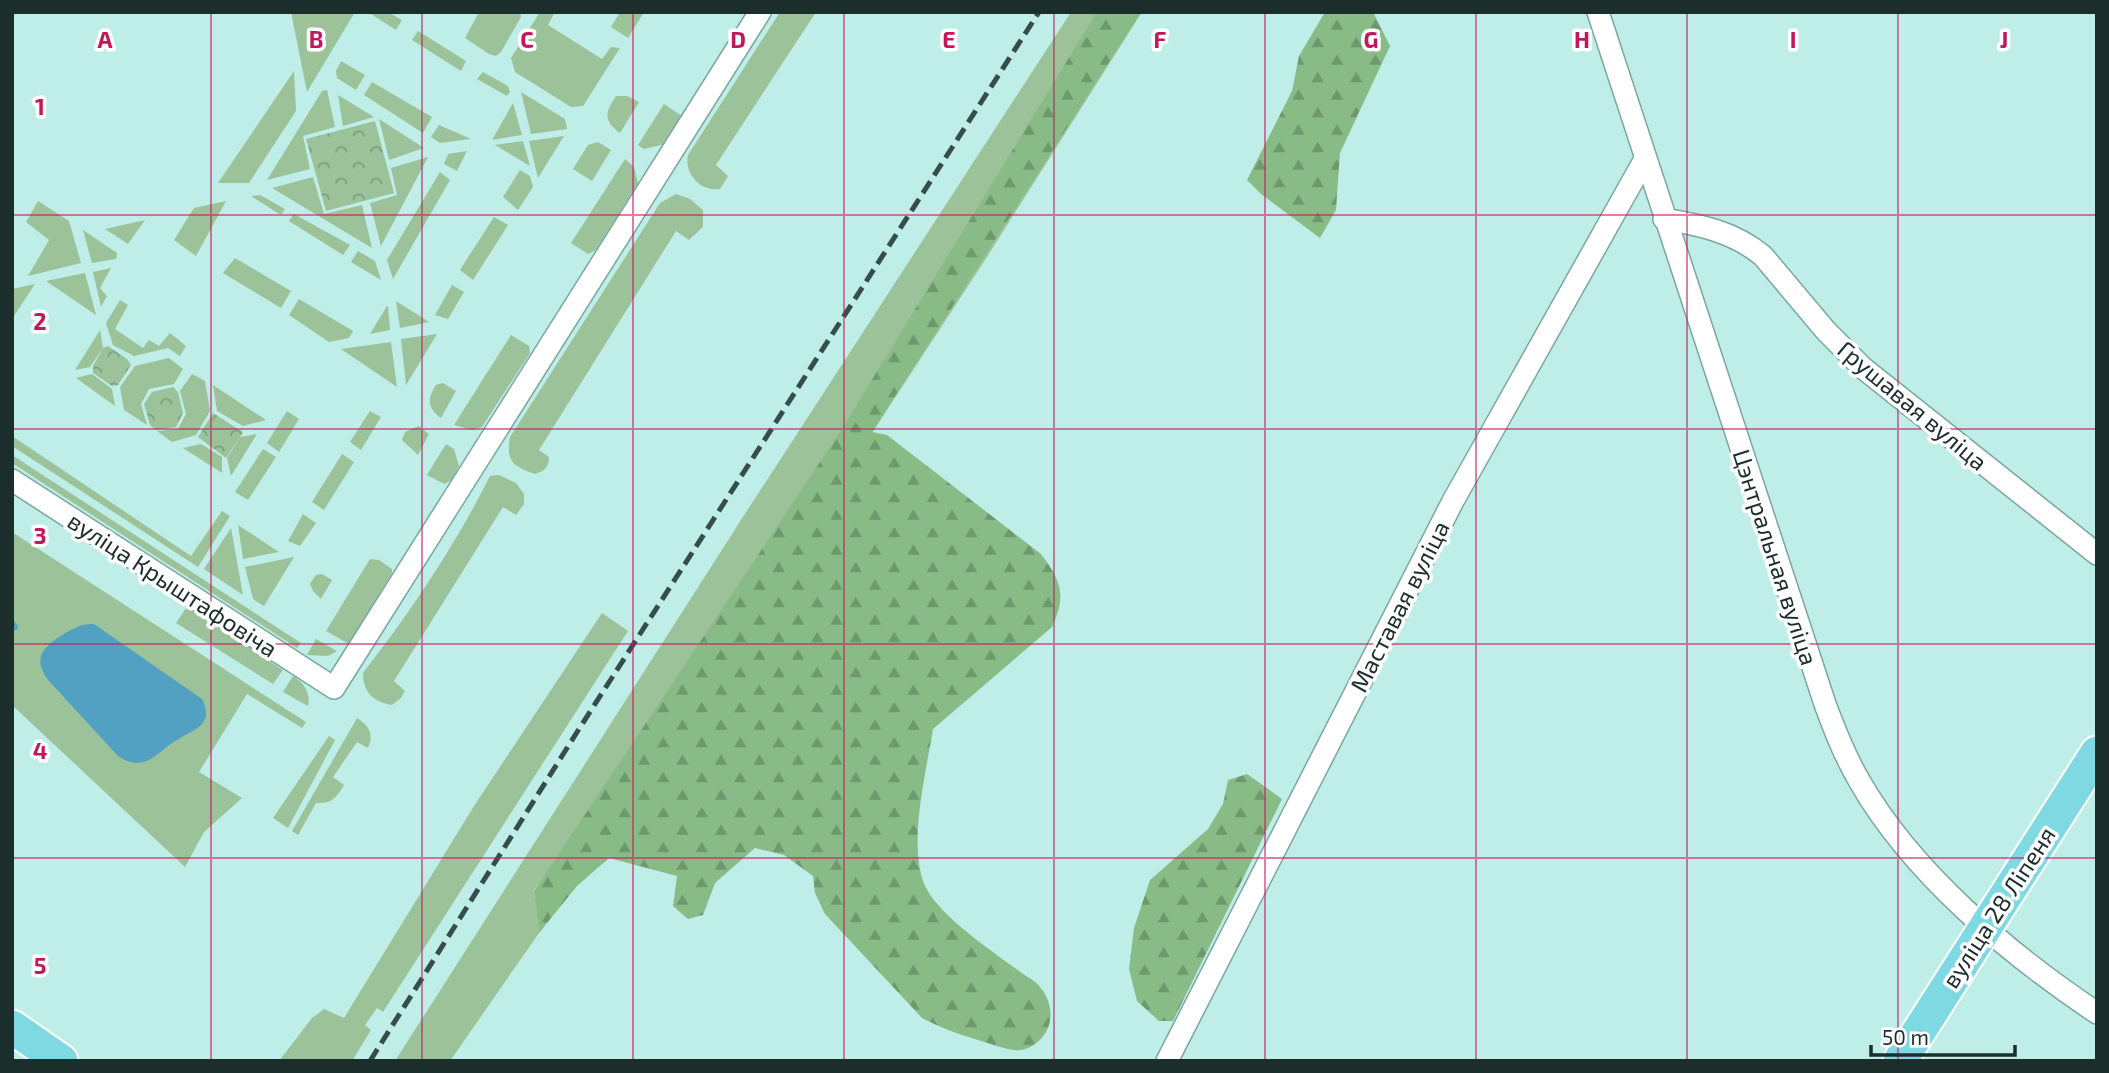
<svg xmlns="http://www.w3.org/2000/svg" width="2109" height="1073" font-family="'Exo 2',sans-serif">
<defs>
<pattern id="forest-firs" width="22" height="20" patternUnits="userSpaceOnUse" patternTransform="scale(1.75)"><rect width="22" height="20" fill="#88bb85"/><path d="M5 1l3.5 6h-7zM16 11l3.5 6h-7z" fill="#6e986d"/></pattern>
<pattern id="park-crowns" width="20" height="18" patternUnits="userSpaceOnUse" patternTransform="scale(1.75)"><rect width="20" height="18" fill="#9cc29a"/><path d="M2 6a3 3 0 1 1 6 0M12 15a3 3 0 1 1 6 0" fill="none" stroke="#7e9e7e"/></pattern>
</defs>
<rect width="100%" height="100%" fill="#beeee7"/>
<g fill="#9cc29a">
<polygon points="291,12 355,12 307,92"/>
<polygon points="373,12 388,12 402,20 396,30 371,14"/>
<polygon points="479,12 520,12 521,17 501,52 496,56 489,54 465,38"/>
<polygon points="540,12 555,12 548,25 602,59 611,47 620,48 583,106 571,107 515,72 511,58"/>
<polygon points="620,12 644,12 628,38 611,27"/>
<path d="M780 12H816L716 165 728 176 720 189C701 192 684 174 688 155Z"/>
<polygon points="1071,12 1142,12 985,260 872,433 534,890 539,933 450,1061 395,1061 741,520"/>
<polygon points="418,31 466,61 461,71 412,40"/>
<polygon points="341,61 365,75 356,90 337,78 336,71"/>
<polygon points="294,71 296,111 249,183 218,183"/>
<polygon points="483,72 508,86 510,92 507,96 477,79"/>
<polygon points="372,82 432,117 423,133 364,95"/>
<polygon points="327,90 335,127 303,136 310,169 267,180 322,91"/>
<polygon points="521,92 565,119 567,129 531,134"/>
<polygon points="338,95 374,117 343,126"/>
<path d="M616 96H627L639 102 620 133C603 121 605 112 616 96Z"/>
<polygon points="513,103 522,135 492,140"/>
<polygon points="664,104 682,116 665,144 644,149 638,145"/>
<polygon points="379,119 424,148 389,160"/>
<polygon points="439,125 471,139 440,143 431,137"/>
<polygon points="564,136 538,178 529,141"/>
<polygon points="523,141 530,166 495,145"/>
<polygon points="598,142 611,150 592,181 573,169 588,145"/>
<polygon points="467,151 457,171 444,164 448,154"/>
<polygon points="428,157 381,246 370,203 397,195 391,168"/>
<polygon points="625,159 634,167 638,183 596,250 588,254 571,243"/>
<polygon points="520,170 530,176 533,187 518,210 503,197"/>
<polygon points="440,172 450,180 393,279 387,260"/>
<polygon points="313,177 324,214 362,205 372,248 272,188"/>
<path d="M676 194 690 199 703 210V227L689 240 676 231 539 450 549 457C549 468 544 471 535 474 513 466 506 462 510 437L660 203Z"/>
<polygon points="260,195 285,209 281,215 251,196"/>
<polygon points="38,201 69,221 81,263 28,276 49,240 26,222"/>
<polygon points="226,201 196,256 174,240 194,208"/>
<polygon points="294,214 350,245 343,255 289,221"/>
<polygon points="494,217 508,225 473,280 460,270"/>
<polygon points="145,220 128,244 105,229"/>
<polygon points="83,230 117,253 116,259 92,263"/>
<polygon points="358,251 375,261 381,280 351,262"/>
<polygon points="235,258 291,291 281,308 223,273"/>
<polygon points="111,268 100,288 107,296 101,307 93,272"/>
<polygon points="85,273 96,315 46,281"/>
<polygon points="35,284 12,319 12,289"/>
<polygon points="452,285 464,292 448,319 435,315"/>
<polygon points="299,299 353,331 349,338 329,342 289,315"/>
<polygon points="120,300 128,305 115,329 143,348 149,340 159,346 170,333 186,346 180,356 168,348 134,356 113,345 106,323"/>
<polygon points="396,301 429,322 400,328"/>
<polygon points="388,306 390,330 370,334 387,306"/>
<polygon points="100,330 103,348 90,367 75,370"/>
<polygon points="437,334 406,385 401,339"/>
<polygon points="511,335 529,346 530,353 482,427 472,430 454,425"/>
<polygon points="391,342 397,387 341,349"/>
<polygon points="169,358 183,369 174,384 149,389 141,404 147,425 124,410 120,387 135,366"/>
<polygon points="92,374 112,389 115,406 76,378"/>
<polygon points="192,374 205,381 210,411 196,435 172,442 157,431 178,429 186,414 180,391"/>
<path d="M443 383 456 391 441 418C427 408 427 399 436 385Z"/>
<polygon points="213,385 266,420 243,426 217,411"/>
<polygon points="287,411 299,419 279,452 267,443"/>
<polygon points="370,411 381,417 361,450 350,442"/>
<polygon points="419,426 429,434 418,455 402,440 405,432"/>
<polygon points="257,434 231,476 227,458 240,437"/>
<polygon points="12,436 191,556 222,511 230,516 198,567 12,446"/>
<polygon points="201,444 222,457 222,473 183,448"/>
<polygon points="446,444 454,449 459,466 452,480 444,484 427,475"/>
<polygon points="263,449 276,457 248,500 235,492"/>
<polygon points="342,454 354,462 324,510 312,502"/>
<polygon points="12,455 301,643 297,648 12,463"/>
<path d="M499 475 516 483 524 494V504L516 515 503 507 394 681 405 691 401 698 392 705C373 702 363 692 363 673 411 611 455 546 490 476Z"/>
<polygon points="303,514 316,523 300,546 288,541"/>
<polygon points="238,525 279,552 243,559"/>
<polygon points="231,528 243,595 204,569"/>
<polygon points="12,532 306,722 302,728 247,694 199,772 242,798 204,832 185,867 12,705"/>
<polygon points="294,557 264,606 253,599 245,567"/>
<polygon points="370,559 379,560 392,569 392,573 349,644 326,631"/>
<polygon points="322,574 332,580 321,599 313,591 310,584 316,575"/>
<polygon points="187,607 283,670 273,684 176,623"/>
<polygon points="602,613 628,631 383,1012 377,1008 365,1025 371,1030 352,1061 279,1061 312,1018 324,1009 344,1018 474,806"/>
<polygon points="316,639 337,651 328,656 307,655"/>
<path d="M293 676C304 683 311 693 308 706L283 692Z"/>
<path d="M357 718C369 726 374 733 368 748L357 742 333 777 344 785C336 798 332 804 316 803L298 835 292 831Z"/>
<polygon points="329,736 335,740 288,828 273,818"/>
</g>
<g fill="url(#forest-firs)">
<path d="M1097 12H1141L872 432 887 435 1041 554C1061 581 1067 595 1052 627L933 729C926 773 909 838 923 881 933 912 992 951 1019 971 1025 976 1035 980 1040 987 1056 1006 1054 1033 1032 1046 1020 1053 1010 1050 997 1046 972 1038 946 1031 922 1018L825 914 815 893 813 876 784 855 755 848 715 883 703 915 688 919 673 906 677 876 609 858 577 886 539 933 534 891 840 432Z"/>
<polygon points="1325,12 1373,12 1390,46 1340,153 1336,210 1320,238 1261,194 1247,180 1292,91 1299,56"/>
<polygon points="1247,774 1282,799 1173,1021 1159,1021 1137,1001 1129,969 1134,928 1150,880 1208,829 1223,804 1228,780"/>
</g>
<g fill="url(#park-crowns)">
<polygon points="375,121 394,193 326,211 306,139"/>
<polygon points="108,346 127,359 131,365 118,385 112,386 93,373 93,366 103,348"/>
<polygon points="173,387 178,392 183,413 176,427 156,430 150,425 144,404 152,392"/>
<polygon points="213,413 243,432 226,458 198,437"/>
</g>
<path fill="#52a1c3" d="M94 624 202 699C215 725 194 729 177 740 155 753 145 774 118 756L49 681C32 659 42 648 62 635 72 629 81 623 94 624Z"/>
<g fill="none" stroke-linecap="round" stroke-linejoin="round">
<polyline stroke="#52a1c3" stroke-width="6" points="12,623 15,627"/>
<g stroke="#7aa7a1" stroke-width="24">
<g id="street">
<path d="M1598 12 1825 704C1835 731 1845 757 1860 782 1912 873 2010 955 2097 1013"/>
<path d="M1664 219C1701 225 1734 232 1763 256L1826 331 1863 368 2097 554"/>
<polyline points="12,480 334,688 760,12"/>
<polyline points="1167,1061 1453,501 1645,159"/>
</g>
</g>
<g stroke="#fff" stroke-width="37">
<g id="primary">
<polyline points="12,1027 61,1061"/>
<polyline points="1900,1061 2097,753"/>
</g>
</g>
<use href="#street" stroke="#fff" stroke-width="21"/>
<use href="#primary" stroke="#7fd9e3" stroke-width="33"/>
<polyline stroke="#364e4b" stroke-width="5" stroke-dasharray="14 7" stroke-linecap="butt" points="370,1061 579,729 1039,12"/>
</g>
<path fill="none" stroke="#c2185b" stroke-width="2" stroke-opacity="0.55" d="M211 12V1061M422 12V1061M633 12V1061M844 12V1061M1054 12V1061M1265 12V1061M1476 12V1061M1687 12V1061M1898 12V1061M12 215H2097M12 429H2097M12 644H2097M12 858H2097"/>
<g text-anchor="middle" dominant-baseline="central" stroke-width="7" stroke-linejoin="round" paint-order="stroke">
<g font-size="24" fill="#1b2e2c" stroke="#fff">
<text transform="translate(1913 405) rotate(40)">Грушавая вуліца</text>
<text transform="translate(1776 557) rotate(72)">Цэнтральная вуліца</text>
<text transform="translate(173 584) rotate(33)">вуліца Крыштафовіча</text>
<text transform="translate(1399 606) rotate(-63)">Маставая вуліца</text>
<text transform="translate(1998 907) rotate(-57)">вуліца 28 Ліпеня</text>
</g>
</g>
<g font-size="23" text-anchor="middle" font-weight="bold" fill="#c2185b" stroke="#fff" stroke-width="7" stroke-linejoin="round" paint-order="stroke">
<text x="105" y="48">A</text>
<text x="316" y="48">B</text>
<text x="527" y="48">C</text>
<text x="738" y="48">D</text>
<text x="949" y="48">E</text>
<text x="1160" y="48">F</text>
<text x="1371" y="48">G</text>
<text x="1582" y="48">H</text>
<text x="1793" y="48">I</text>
<text x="2004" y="48">J</text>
<text x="40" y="115">1</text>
<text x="40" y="330">2</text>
<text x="40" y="544">3</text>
<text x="40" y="759">4</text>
<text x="40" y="974">5</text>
</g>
<rect width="2109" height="1073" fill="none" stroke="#1b2e2c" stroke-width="28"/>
<path d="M1871 1045v10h144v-10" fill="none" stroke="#1b2e2c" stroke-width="3.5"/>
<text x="1882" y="1045" font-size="21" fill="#1b2e2c" stroke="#ffffff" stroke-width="5" paint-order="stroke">50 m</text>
</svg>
